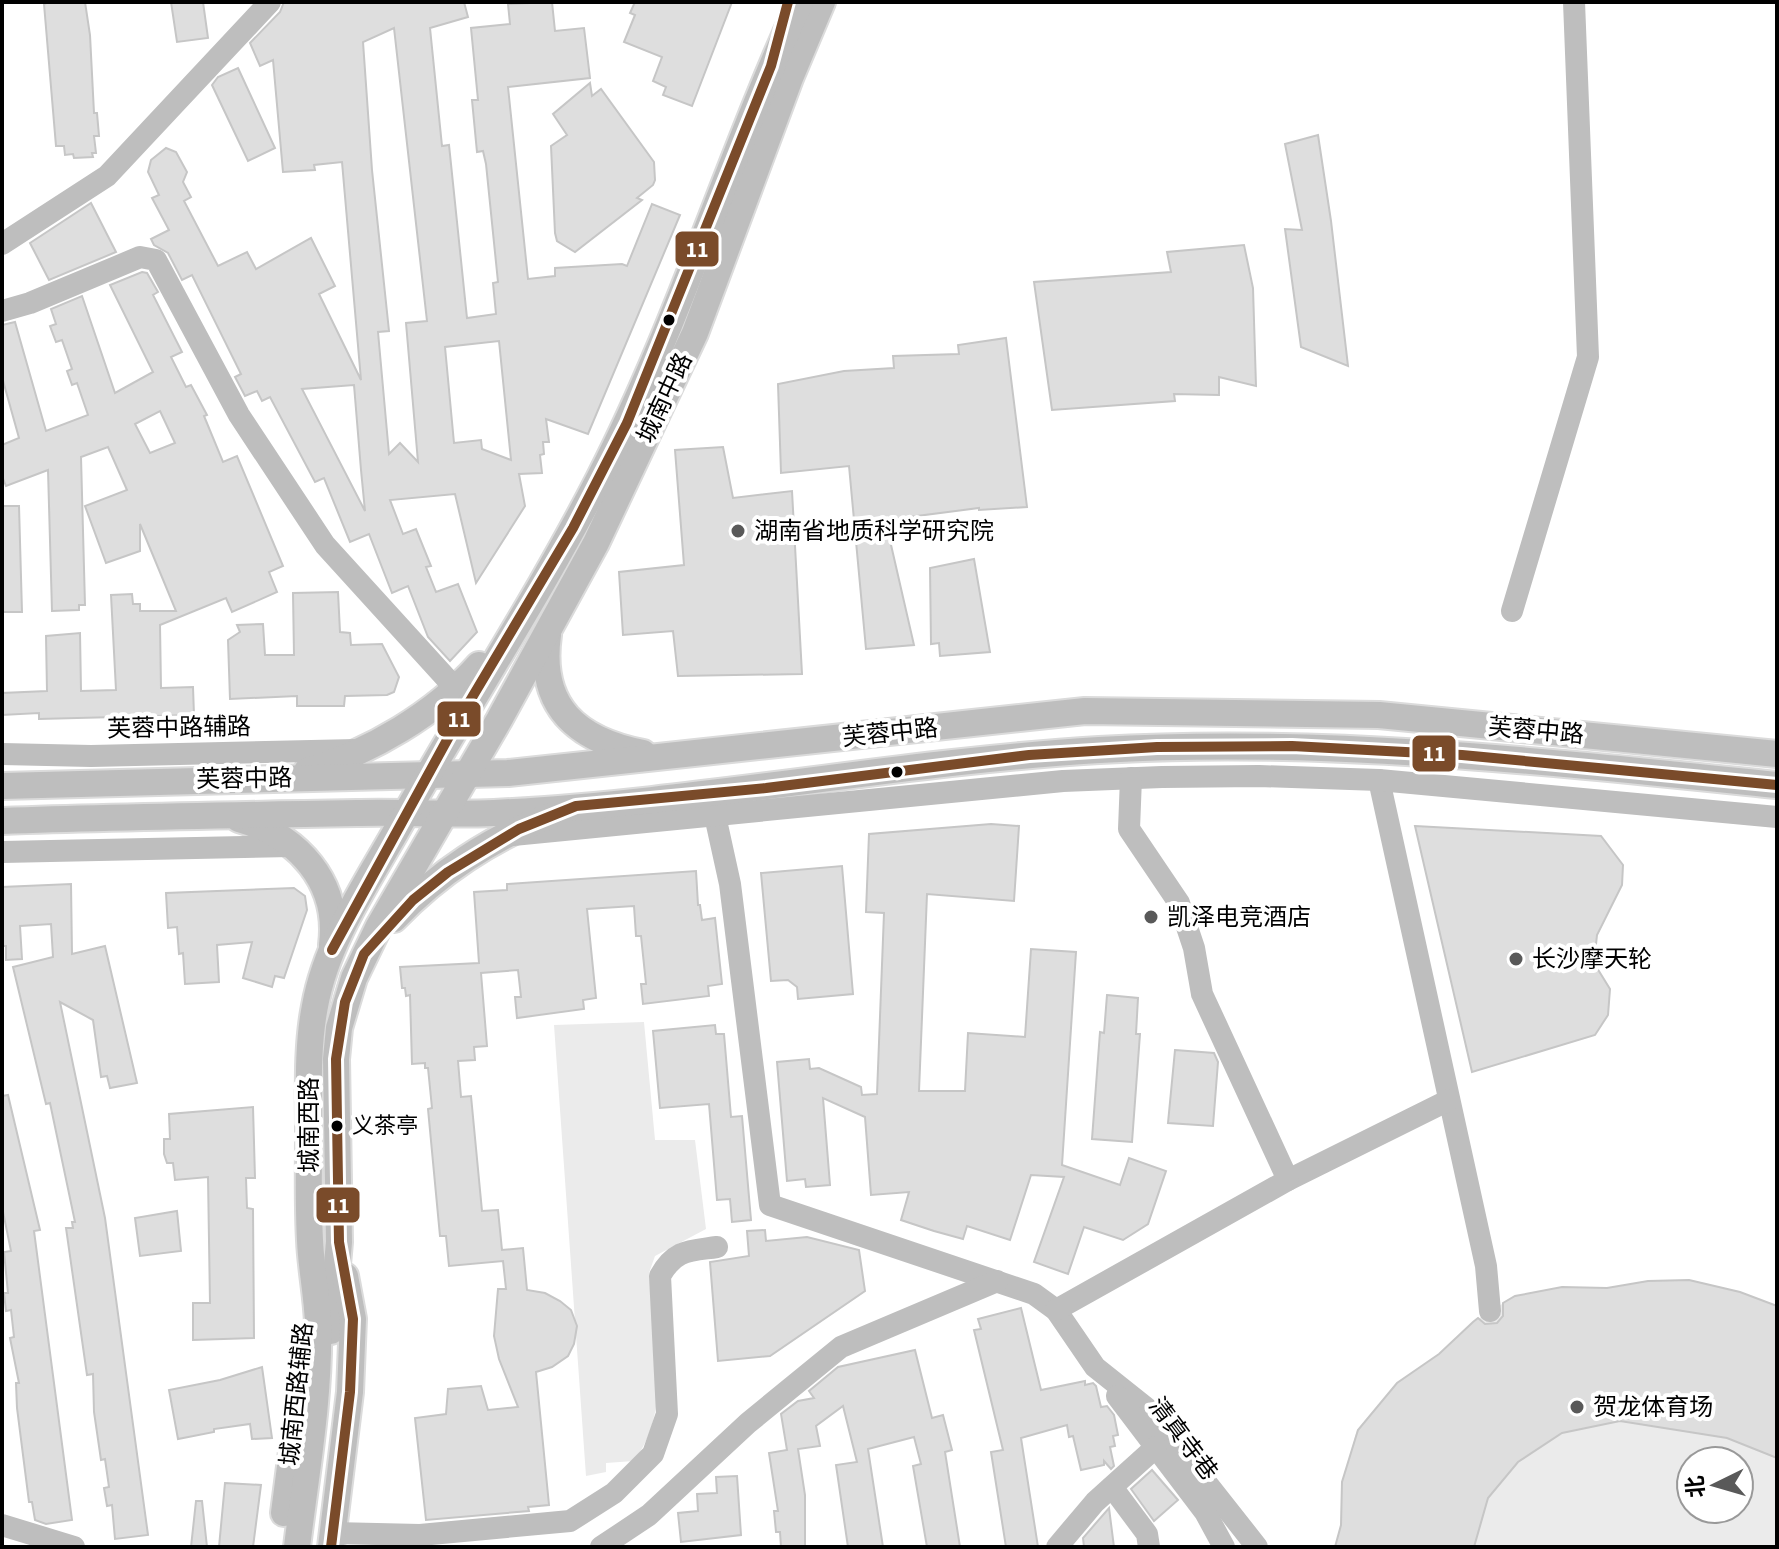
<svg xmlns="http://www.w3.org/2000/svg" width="1779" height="1549" font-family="'Source Sans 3','Noto Sans SC',sans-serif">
<rect width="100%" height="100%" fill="#fff"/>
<g fill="#ebebeb" fill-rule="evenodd">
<path d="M644 1022 655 1140H695L706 1229 655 1256 649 1273C654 1333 674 1408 634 1461L606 1463V1472L586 1476 554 1025Z"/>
<path d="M1689 1280 1740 1292 1777 1306V1547H1335L1341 1525 1342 1482 1357 1430 1397 1383 1439 1354 1473 1322 1515 1296 1562 1287 1607 1288 1648 1281ZM1691 1461H1739V1509H1691Z"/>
</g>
<g fill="#dedede" stroke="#c6c6c6" stroke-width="2" fill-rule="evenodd">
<polygon points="49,2 85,2 90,35 94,113 97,113 99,136 94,136 96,153 92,153 93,157 74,158 73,154 65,155 64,146 56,146 44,4"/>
<polygon points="171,2 203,2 208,38 177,42"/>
<path d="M284 2H464L468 17 430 28 442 146 449 145 467 318 496 314 493 283 498 282 486 164 483 151 477 152 472 100H478L471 28 510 24 508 4 552 2 555 31 584 28 590 78 508 87 528 279 555 276V268L622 264 627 266 652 204 680 215 588 434 546 419 549 442H543L544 454 540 455 542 473 519 474 525 506 476 583 455 494 390 500 403 534 416 529 431 566 426 567 436 592 458 584 477 632 450 661 428 637 408 586 392 593 369 534 350 542 324 478 315 482 270 397 262 401 257 391 245 396 235 377 241 374 192 275 182 280 168 253 154 245 151 239 169 230 152 198 159 195 148 172 151 160 166 148 176 152 187 172 183 182 191 197 184 201 218 266 247 252 256 269 311 238 335 286 319 294 361 380 342 162 314 165 315 170 283 172 273 60 260 66 250 43 280 12ZM394 28 427 321 406 323 418 462 400 443 389 454 378 332 389 331 372 170 363 42ZM499 341 511 460 482 449 481 440 454 443 445 347ZM354 385 361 470 365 511 302 389Z"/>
<polygon points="635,2 732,2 692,106 663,95 666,87 653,81 662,57 624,42 635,15 630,13"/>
<polygon points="238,68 275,148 248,161 212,85 218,77"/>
<polygon points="590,83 592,96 601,89 654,162 655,180 653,185 637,198 642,200 575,252 557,241 555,233 551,146 567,135 553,114"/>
<polygon points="1318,135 1331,221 1348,366 1301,347 1285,229 1302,230 1285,144"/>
<polygon points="91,203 116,252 49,280 30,243"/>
<polygon points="1244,245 1253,288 1256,386 1219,377 1219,395 1174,394 1175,401 1052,410 1034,282 1171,272 1167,252"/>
<path d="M142 272 147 273 158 292 153 295 182 352 171 357 186 387 191 385 207 415 204 416 223 462 237 456 283 566 269 572 277 592 232 612 226 598 160 625 161 688 193 687 194 715 39 719V713L2 715V693L47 691 46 636 80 633 81 691 116 690 111 595 132 594 133 604H140V611H176L140 524V551L106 563 85 506 127 490 108 447 81 457 85 605H79V610L52 611 48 470 6 486 2 476V445L19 438 2 377V325L15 322 46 431 88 415 77 383 72 385 67 371 72 369 62 340 56 342 50 326 56 324 51 309 82 296 115 393 153 372 110 285ZM160 411 175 443 150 453 135 424Z"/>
<polygon points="1006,338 1027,507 979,510 979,508 894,519 894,522 886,523 914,645 866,649 849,466 781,473 778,384 844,371 894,368 893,356 959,354 958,345"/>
<polygon points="723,447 733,498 792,491 802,674 678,676 673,631 623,635 619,572 684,565 675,450"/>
<polygon points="2,506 19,506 22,612 2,612"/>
<polygon points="974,559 990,652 940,656 939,643 931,644 930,568"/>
<polygon points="338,592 340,632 350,633 351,645 382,644 399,677 394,692 387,695 345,696 344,706 297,706 297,696 230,699 228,640 240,632 237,625 263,624 265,655 294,655 293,593"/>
<polygon points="991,824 1019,826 1014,901 927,894 919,1091 965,1091 968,1033 1025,1037 1031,949 1076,952 1062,1165 1120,1185 1129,1158 1166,1171 1148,1224 1123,1240 1084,1227 1068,1274 1034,1262 1064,1177 1031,1175 1010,1240 967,1226 963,1239 934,1231 901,1220 909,1192 871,1195 865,1117 823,1098 830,1185 806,1187 805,1179 787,1181 777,1062 809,1059 810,1069 819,1068 861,1087 862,1095 877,1094 884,913 866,912 869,834"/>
<polygon points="1415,826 1601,836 1623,865 1622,885 1597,935 1594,963 1610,989 1608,1015 1595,1035 1472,1072"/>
<polygon points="842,866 853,994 798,999 797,987 788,980 771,981 761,873"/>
<polygon points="696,871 698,905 700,905 702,920 715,918 722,984 708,986 709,996 643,1004 641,984 646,984 641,936 636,936 634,906 587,909 596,998 583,1000 584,1009 517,1018 515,997 521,997 518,970 481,973 487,1046 474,1047 475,1060 458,1061 461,1097 471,1096 482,1211 498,1210 502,1250 523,1248 527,1290 545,1293 560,1301 571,1310 577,1326 574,1344 568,1356 552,1367 536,1372 549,1505 528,1507 529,1511 426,1520 415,1418 446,1414 448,1389 481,1386 488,1410 518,1407 499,1359 494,1336 498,1289 506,1289 503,1261 449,1266 446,1236 440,1236 428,1109 432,1108 428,1068 425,1068 425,1063 412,1064 410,995 406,996 405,988 402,988 400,967 479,963 474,892 507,890 507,884"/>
<polygon points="71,884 72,954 105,946 137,1083 110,1088 107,1076 101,1077 93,1020 60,1002 105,1218 148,1535 115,1539 112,1505 107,1506 104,1488 109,1487 105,1459 101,1460 94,1412 93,1374 87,1375 66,1228 73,1228 72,1222 75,1222 50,1103 46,1104 13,967 53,957 51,924 20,926 22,959 6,960 6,946 2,946 2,887"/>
<polygon points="294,888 305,896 307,910 284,978 275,976 272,987 243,978 252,942 217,945 219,982 185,984 183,953 179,954 177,927 168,928 166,893"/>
<polygon points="1107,995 1138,998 1136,1034 1140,1034 1132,1142 1092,1139 1100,1032 1104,1033"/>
<polygon points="715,1025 716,1034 724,1034 731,1117 742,1116 751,1220 732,1222 730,1199 717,1200 709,1104 660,1108 653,1031"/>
<polygon points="1175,1050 1214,1053 1218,1062 1213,1126 1168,1123"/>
<polygon points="8,1095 40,1230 34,1231 72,1520 46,1524 35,1520 32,1502 29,1502 17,1408 16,1383 19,1383 10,1338 14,1337 11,1310 6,1311 4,1293 8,1293 4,1252 11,1251 2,1207 2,1096"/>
<polygon points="253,1107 255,1178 246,1178 247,1208 253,1209 254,1338 193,1340 193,1303 210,1303 208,1177 175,1180 173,1163 167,1163 164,1154 164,1139 170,1139 169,1114"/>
<polygon points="177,1211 181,1251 140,1256 135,1218"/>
<polygon points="765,1230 766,1241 807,1237 859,1250 865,1291 770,1356 718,1361 710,1262 749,1256 747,1231"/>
<polygon points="1689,1280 1740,1292 1777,1306 1777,1458 1727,1438 1620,1421 1562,1433 1518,1462 1488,1498 1474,1547 1335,1547 1341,1525 1342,1482 1358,1430 1397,1383 1439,1354 1473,1322 1478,1318 1485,1324 1497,1323 1503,1316 1503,1303 1515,1296 1562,1287 1607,1288 1648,1281"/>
<polygon points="1021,1308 1041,1390 1085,1381 1085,1385 1093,1383 1096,1386 1101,1407 1107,1406 1114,1415 1118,1435 1113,1436 1115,1446 1110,1447 1114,1466 1111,1469 1104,1461 1104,1465 1081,1470 1073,1436 1069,1437 1067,1425 1021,1438 1038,1547 1006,1547 991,1452 1003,1450 974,1330 981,1329 978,1319"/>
<polygon points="915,1350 932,1418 943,1415 952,1450 945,1452 960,1547 927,1547 913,1466 921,1464 914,1437 868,1449 883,1547 848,1547 836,1465 857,1462 843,1406 816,1426 820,1446 798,1449 805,1495 805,1547 781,1547 780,1532 776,1532 774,1511 778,1511 769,1453 787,1450 781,1414 798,1401 814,1398 809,1391 838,1367"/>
<polygon points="262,1367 272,1438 252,1439 250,1424 214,1429 214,1432 178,1439 169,1390 220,1380"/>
<polygon points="1152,1470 1178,1500 1154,1521 1131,1489"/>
<polygon points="737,1476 741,1535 681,1542 678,1513 698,1511 697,1494 717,1493 716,1477"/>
<polygon points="225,1483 261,1485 253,1547 219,1547"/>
<polygon points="196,1501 202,1501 207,1547 191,1547"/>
<polygon points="1109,1508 1114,1547 1084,1547 1083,1538"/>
</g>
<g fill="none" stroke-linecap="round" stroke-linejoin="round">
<g stroke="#dbdbdb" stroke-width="30">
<g id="major">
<path d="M548 635C538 707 577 740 643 753"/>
<path d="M307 771C371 752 435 714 479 665"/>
<polyline points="2,786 508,773 1085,711 1379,715 1777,754"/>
<path d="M239 819C298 836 340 882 332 945"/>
<path d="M2 821C121 817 241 815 360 813 404 812 449 815 494 813 697 803 897 762 1099 750 1326 737 1552 762 1777 785"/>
<path d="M394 919C437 874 492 837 550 816"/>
<polyline points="331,1331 339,1242 336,1059 339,1028 354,978 379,926 499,720 596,543 695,333 790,78 822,2"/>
<polyline points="284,1513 296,1421"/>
<path d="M297 1547C306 1473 320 1398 318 1323 317 1295 311 1267 310 1240 308 1204 309 1167 309 1131 309 1090 307 1047 315 1006 326 944 364 887 395 833 461 714 537 600 599 479 678 326 728 159 800 2"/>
<polyline points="331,1547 350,1392 353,1319 345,1276"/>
</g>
</g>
<g stroke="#bebebe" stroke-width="22">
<polyline points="2,244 107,176 270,2"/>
<polyline points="2,311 30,303 140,257 156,260 239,415 325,545 456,689"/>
<polyline points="1512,611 1588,357 1574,2"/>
<polyline points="2,754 91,756 357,750"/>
<polyline points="1379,780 1486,1266 1490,1311"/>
<polyline points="712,802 730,884 770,1205 1034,1294 1056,1310 1095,1367 1149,1410 1257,1547"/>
<polyline points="513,835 1063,781 1162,777 1259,776 1379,780 1777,817"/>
<polyline points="2,852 291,846"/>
<polyline points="1288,1180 1449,1100"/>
<polyline points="1056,1310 1288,1180 1202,994 1194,948 1179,903 1129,829 1131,778"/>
<polyline points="1117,1396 1205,1512 1224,1547"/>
<polyline points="1112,1487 1147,1534 1149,1547"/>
<polyline points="2,1525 74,1547"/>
<path d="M333 1533 420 1535 570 1521 614 1493 653 1454 667 1414 660 1276C675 1249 690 1251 717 1247"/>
<polyline points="601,1547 649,1515 748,1423 841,1347 997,1281"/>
<polyline points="1057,1547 1095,1502 1156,1447"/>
</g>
<use href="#major" stroke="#bebebe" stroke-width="26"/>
<g stroke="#fff" stroke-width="16">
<g id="bus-1">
<polyline points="332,950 452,731 573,528 627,423 771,66 788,2"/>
<polyline points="331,1547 350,1392 353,1319 339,1242 336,1059 345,1002 364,954 413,900 448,872 519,829 576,806 766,788 1029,755 1157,747 1292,746 1462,755 1777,785"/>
</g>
</g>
<use href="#bus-1" stroke="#7a4b2a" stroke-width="10"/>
</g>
<g fill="#000" stroke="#fff" stroke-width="3">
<circle cx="669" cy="320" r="7"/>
<circle cx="897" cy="772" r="7"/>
<circle cx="337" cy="1126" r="7"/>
</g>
<g fill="#595959" stroke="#fff" stroke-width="3">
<circle cx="738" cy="531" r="8"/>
<circle cx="1151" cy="917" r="8"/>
<circle cx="1516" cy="959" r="8"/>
<circle cx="1577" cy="1407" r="8"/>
</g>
<g text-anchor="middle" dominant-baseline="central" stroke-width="8" stroke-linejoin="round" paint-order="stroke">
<g font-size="22" fill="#000" stroke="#fff" text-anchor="start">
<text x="352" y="1126">义茶亭</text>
</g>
<g font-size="24" fill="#000" stroke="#fff">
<text transform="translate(665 398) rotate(-65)">城南中路</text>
<text transform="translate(179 728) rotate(-1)">芙蓉中路辅路</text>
<text transform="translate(1536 731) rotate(5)">芙蓉中路</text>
<text transform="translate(890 733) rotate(-6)">芙蓉中路</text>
<text transform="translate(244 779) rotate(-1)">芙蓉中路</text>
<text transform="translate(309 1125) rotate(-90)">城南西路</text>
<text transform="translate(297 1394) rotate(-84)">城南西路辅路</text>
<text transform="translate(1183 1439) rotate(53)">清真寺巷</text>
</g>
<g font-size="24" fill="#000" stroke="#fff" text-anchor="start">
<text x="754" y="531">湖南省地质科学研究院</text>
<text x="1167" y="917">凯泽电竞酒店</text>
<text x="1532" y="959">长沙摩天轮</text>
<text x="1593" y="1407">贺龙体育场</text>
</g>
</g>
<g stroke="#fff" stroke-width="3">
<rect x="674" y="230" width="46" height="38" rx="8" fill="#7a4b2a"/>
<rect x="436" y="700" width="46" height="38" rx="8" fill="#7a4b2a"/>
<rect x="1411" y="734" width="46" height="39" rx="8" fill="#7a4b2a"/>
<rect x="315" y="1186" width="46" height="38" rx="8" fill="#7a4b2a"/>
</g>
<g font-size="22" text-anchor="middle" font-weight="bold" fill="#fff">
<text x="697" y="257">11</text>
<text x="459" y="727">11</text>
<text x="1434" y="761">11</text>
<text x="338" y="1213">11</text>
</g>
<rect width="1779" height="1549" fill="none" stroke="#000000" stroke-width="8"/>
<g transform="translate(1715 1485) rotate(265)"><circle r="38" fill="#ffffff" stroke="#999999" stroke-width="2"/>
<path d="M0-6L14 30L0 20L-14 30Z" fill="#595959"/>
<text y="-12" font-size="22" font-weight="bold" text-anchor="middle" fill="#000000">北</text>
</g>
</svg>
